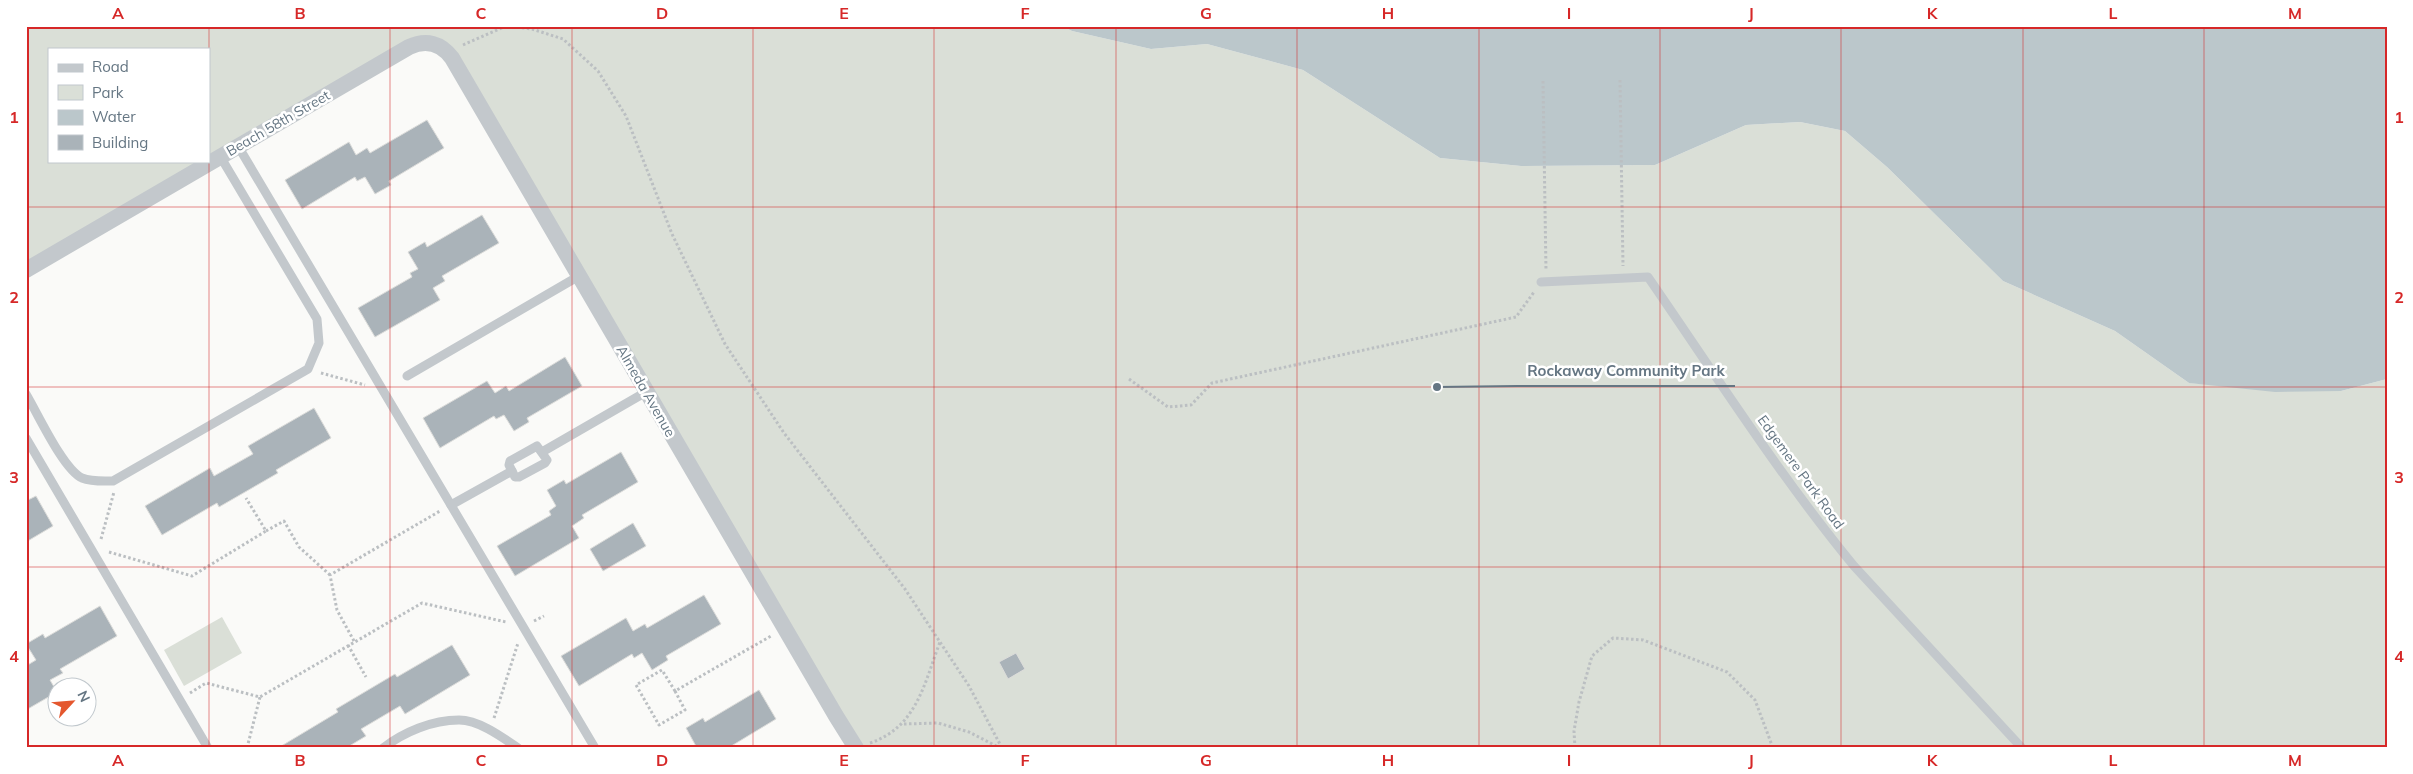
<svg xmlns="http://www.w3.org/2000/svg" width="2413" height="774" font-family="Mulish,sans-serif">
<rect width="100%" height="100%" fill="#fafaf8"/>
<g fill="#dadfd7" fill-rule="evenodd">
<path d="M26 26H1062L1072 31 1151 49 1207 44 1303 70 1440 158 1521 166 1655 165 1746 125 1800 122 1845 131 1887 167 2003 281 2115 331 2189 383 2341 391 2387 379V748H856L452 58 428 43 26 270ZM49 49H209V161H49Z"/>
<polygon points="222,617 242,653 184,686 164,650"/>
</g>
<polygon fill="#bbc7cb" points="1062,26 2387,26 2387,379 2341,391 2275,392 2189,383 2115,331 2003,281 1887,167 1845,131 1800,122 1746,125 1655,165 1521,166 1440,158 1303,70 1207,44 1151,49 1072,31"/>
<g fill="#aab3b9" stroke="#dcdcda">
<polygon points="427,120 444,148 389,181 391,185 375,194 365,177 357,181 355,177 302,209 285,180 349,142 356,155 367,148 370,153"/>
<polygon points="482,215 499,243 442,276 445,281 433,288 440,300 375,337 358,308 412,277 410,273 418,269 408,252 425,242 427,247"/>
<polygon points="565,357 582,386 527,418 529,422 514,431 504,415 496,419 494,416 440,448 423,418 487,381 495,393 506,386 509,391"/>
<polygon points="314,408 331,438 276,470 278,473 219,507 217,503 162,535 145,506 210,468 214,476 253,454 248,446"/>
<polygon points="621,452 638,482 582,515 584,518 572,526 579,538 515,576 497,546 551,515 549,511 556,506 547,490 564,480 566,484"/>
<polygon points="36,496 53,526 26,542 26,501"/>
<polygon points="633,523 646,546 603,571 590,549"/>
<polygon points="704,595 721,624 666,656 668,660 652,670 642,653 634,658 632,654 579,686 561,656 626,618 633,631 645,624 647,628"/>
<polygon points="100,606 117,636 60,669 63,673 50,680 57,692 26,710 26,666 36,660 26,644 43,634 45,638"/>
<polygon points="452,645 470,675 405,714 400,706 361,729 366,736 346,748 278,748 338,712 336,709 395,674 397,677"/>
<polygon points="1016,653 1025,669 1008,679 999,662"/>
<polygon points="759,690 776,719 728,748 697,748 686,728 703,718 705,722"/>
</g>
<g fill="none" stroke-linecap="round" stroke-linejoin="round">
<g stroke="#bbbfc2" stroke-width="3" stroke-dasharray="2.5 2.5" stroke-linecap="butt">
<polyline points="507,26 532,29 563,39 598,71 626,116 672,234 725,344 784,433 905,589 969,686 1002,748"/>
<polyline points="463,45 506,26"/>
<polyline points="1620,80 1623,266"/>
<polyline points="1543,81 1546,271"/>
<polyline points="321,373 365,385"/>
<polyline points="1129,379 1168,407 1191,405 1212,383 1516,317 1534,292"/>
<polyline points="266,531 284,521 299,547 330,575"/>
<polyline points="101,539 114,492"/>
<polyline points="109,552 192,576 266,531 246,498"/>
<polyline points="534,621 544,616"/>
<polyline points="354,641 337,610 330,575 440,511"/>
<polyline points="348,645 366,677"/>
<polyline points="675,691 685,710 659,725 636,685 662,670 675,691 771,636"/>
<polyline points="190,693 206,683 260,697 422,603 506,622"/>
<polyline points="494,718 518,643"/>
<polyline points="904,724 938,723 969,732 1000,748"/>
<path d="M870 743C917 727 924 684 940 642"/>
<polyline points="247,748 260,697"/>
<polyline points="1575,748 1574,731 1579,702 1592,656 1613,638 1643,640 1727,672 1755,700 1773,748"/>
</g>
<g stroke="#c3c8cc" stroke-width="9">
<polyline points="238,146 595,748"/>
<path d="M1541 282 1648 277C1715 374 1779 475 1854 566L2022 748"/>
<polyline points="407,376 579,276"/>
<path d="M26 394C38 414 63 469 82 478 92 482 103 481 113 481L308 369 319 343 317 319 220 156"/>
<polyline points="26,438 208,748"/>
<polygon points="537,446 547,460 545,463 519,477 515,477 509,465 510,461"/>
<polyline points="542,452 646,392"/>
<polyline points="451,505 512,471"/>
<path d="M383 748C404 732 432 720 459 720 479 720 502 737 518 748"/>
</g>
<path stroke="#c3c8cc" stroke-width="16" d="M26 270 409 47C426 39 441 43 452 58L836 716 856 748"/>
</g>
<path fill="none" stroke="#d62828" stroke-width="1" stroke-opacity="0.55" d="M209 26V748M390 26V748M572 26V748M753 26V748M934 26V748M1116 26V748M1297 26V748M1479 26V748M1660 26V748M1841 26V748M2023 26V748M2204 26V748M26 207H2387M26 387H2387M26 567H2387"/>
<g text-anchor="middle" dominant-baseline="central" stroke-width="5" stroke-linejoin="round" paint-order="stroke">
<g font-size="14" fill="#657683" stroke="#fff">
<text transform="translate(278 123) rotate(-30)">Beach 58th Street</text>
<text transform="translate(646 391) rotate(60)">Almeda Avenue</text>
<text transform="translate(1801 472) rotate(54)">Edgemere Park Road</text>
</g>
</g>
<path fill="none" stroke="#657683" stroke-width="2" d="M1437 387L1517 386H1735"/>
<circle fill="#657683" stroke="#fff" stroke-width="2" cx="1437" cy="387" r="5"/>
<g font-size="15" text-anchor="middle" font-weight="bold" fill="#657683" stroke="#fff" stroke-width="5" stroke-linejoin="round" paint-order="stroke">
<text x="1626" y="376">Rockaway Community Park</text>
</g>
<rect width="2413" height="774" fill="none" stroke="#ffffff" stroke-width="55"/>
<rect x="48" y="48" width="162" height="115" fill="#ffffff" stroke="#c1c8cd"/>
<rect x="58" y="64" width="25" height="8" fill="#c3c8cc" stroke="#c1c8cd"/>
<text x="92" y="72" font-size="15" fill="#657683">Road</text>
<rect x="58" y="85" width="25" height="15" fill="#dadfd7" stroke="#c1c8cd"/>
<text x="92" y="98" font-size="15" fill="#657683">Park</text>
<rect x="58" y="110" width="25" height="15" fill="#bbc7cb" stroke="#c1c8cd"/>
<text x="92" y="122" font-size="15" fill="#657683">Water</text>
<rect x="58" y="135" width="25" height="15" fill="#aab3b9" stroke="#c1c8cd"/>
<text x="92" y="148" font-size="15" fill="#657683">Building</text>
<g transform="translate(72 702) rotate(64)"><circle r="24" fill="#ffffff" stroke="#c1c8cd"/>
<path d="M0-4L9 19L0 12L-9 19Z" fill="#e4572e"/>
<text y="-8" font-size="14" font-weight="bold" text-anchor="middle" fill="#657683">N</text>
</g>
<rect x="28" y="28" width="2358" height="718" fill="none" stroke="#d62828" stroke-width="2"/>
<g font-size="16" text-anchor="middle" font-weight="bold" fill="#d62828">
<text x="118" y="19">A</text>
<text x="300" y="19">B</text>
<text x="481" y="19">C</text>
<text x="662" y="19">D</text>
<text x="844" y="19">E</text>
<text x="1025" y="19">F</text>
<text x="1206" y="19">G</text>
<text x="1388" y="19">H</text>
<text x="1569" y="19">I</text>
<text x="1751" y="19">J</text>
<text x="1932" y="19">K</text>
<text x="2113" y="19">L</text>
<text x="2295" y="19">M</text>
<text x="14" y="123">1</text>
<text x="2399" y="123">1</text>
<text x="14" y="303">2</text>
<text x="2399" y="303">2</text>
<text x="14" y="483">3</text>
<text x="2399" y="483">3</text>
<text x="14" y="662">4</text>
<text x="2399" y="662">4</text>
<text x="118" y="766">A</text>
<text x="300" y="766">B</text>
<text x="481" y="766">C</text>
<text x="662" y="766">D</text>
<text x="844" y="766">E</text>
<text x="1025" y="766">F</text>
<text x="1206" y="766">G</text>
<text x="1388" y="766">H</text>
<text x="1569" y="766">I</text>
<text x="1751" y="766">J</text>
<text x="1932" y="766">K</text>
<text x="2113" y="766">L</text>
<text x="2295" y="766">M</text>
</g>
</svg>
